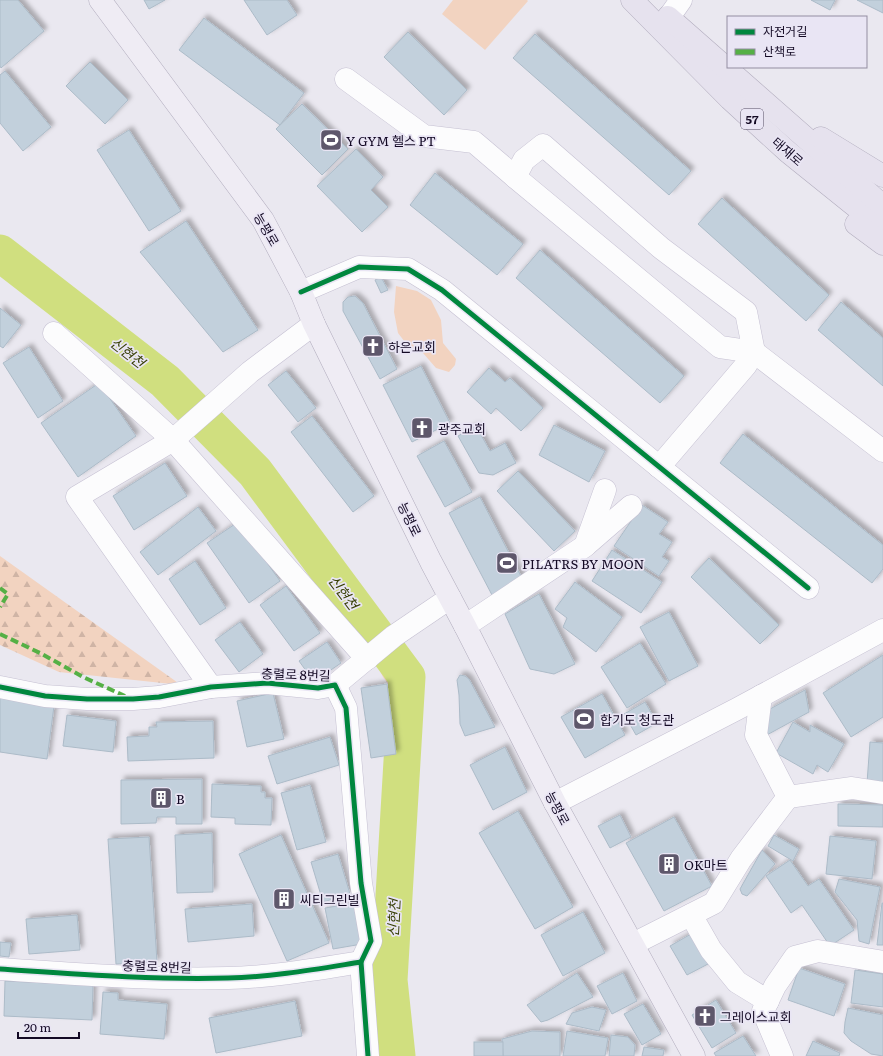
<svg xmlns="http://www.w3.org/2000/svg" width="883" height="1056" font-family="Literata,'Noto Sans KR',serif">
<defs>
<pattern id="grass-dots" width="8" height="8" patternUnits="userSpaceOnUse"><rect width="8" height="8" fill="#f2d3c0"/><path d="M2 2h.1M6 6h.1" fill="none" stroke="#cfb4a5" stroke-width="1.8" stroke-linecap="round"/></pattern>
<pattern id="forest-firs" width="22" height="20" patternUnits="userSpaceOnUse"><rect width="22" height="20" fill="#f2d3c0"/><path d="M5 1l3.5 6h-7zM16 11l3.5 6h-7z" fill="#cfb4a5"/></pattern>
<filter id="shadow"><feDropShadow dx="3.5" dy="-3.5" stdDeviation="2" flood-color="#0004"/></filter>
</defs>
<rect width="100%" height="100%" fill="#eae8f0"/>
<g fill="url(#grass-dots)">
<polygon points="387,652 406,676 399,792 397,793 398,753 389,685 383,677 374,659"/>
<polygon points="390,1008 391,1008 396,1050 394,1056 388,1056"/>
</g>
<polygon fill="url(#forest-firs)" points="0,556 181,685 59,672 0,645"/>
<g fill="#f2d3c0">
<polygon points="453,0 527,0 528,1 485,50 442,14"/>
<polygon points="396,286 417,291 431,300 441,320 443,343 456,359 455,365 449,372 436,368 423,353 408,346 398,333 394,312"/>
</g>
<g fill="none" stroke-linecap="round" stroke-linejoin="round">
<polyline stroke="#d0df7f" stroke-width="37" points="0,253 165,381 255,472 407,677 389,980 397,1056"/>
</g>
<g fill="#c2d0dc" stroke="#acbbc8" filter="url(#shadow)">
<polygon points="0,0 18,0 44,31 1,68 0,66"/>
<polygon points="144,0 165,0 149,9"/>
<polygon points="244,0 287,0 297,15 267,35"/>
<polygon points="811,0 835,0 830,10"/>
<polygon points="857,0 883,0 883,13"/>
<polygon points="204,18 304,93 280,125 179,50"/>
<polygon points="408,32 467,90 444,115 384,57"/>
<polygon points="535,34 691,171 669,195 513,58"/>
<polygon points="90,62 128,100 105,124 66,86"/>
<polygon points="5,71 51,127 23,151 0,123 0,75"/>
<polygon points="302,104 348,149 322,175 276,129"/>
<polygon points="129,130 181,211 149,231 97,150"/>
<polygon points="356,149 383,177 371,190 388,207 362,232 317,186"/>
<polygon points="435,173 523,244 497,275 410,205"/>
<polygon points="722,198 829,295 806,321 698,224"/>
<polygon points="186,221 258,330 223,352 140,252"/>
<polygon points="540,250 684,376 660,403 516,278"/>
<polygon points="381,277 388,290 381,293 375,280"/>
<polygon points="355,296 363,303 397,369 380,379 343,311 343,302 348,297"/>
<polygon points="841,302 883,338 883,386 818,330"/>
<polygon points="0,308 21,325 3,348 0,346"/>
<polygon points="29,347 63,401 38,418 3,363"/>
<polygon points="421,366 450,423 412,442 383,385"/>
<polygon points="489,368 505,382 510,378 543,408 521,431 496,408 491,414 467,392"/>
<polygon points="286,371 316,408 298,422 268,385"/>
<polygon points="99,383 136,436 78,477 41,423"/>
<polygon points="312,416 374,496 353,512 291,432"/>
<polygon points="554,425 605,451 589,482 539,455"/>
<polygon points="476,426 490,451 505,443 516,463 493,475 479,473 458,436"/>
<polygon points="743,434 883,545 883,569 872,583 720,463"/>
<polygon points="444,441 472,492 445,507 417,456"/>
<polygon points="165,463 187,496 134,530 113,496"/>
<polygon points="518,471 575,531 554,551 497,491"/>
<polygon points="480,497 523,580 492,595 449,513"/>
<polygon points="642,505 668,522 659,534 672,542 662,557 669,561 659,576 614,546"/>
<polygon points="198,507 216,531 158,575 140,552"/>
<polygon points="238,522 280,581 249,603 207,543"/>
<polygon points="612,550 662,582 641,613 592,581"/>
<polygon points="709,558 779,625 760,644 691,577"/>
<polygon points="195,561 226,608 200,625 169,579"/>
<polygon points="575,582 622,617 596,652 563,627 567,618 555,609"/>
<polygon points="286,586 320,633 294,651 260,605"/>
<polygon points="539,594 575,664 554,674 530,669 505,614"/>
<polygon points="669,612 698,666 669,681 640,627"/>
<polygon points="240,622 263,654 239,672 215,640"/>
<polygon points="327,642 341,663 325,674 309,675 299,661"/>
<polygon points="640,643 666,684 627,708 601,667"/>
<polygon points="883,655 883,717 851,737 823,693"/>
<polygon points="460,675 465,676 469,679 495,727 465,736 460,724 459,695 457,680"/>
<polygon points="387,684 396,754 371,758 361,688"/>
<polygon points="805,690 809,712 765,736 770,709"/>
<polygon points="273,693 284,739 247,747 237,701"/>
<polygon points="602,694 625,735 585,758 561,717"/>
<polygon points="0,698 54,706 47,759 0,752"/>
<polygon points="645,702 657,723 636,735 624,714"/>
<polygon points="67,715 116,721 113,752 63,746"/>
<polygon points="213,721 214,758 128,761 127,737 149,736 149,727 157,727 156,722"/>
<polygon points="793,722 810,732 810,725 844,744 828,772 817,765 813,774 776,753"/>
<polygon points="330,737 339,765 277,784 268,756"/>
<polygon points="870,742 883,743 883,784 867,783"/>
<polygon points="505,747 527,792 493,810 470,765"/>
<polygon points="202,779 202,824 176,824 176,817 157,817 156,823 121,824 121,780"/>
<polygon points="212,784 261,786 261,792 265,792 265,798 272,798 271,825 235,824 235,818 211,817"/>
<polygon points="310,785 326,842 297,850 281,793"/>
<polygon points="838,804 883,805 883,827 838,826"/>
<polygon points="518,811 573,907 535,929 479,833"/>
<polygon points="620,815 631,837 610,848 598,826"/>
<polygon points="674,817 712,886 664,911 626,843"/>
<polygon points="212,833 213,892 177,893 175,835"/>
<polygon points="281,835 329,943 287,961 239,854"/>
<polygon points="774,835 799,849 793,861 768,846"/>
<polygon points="830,836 876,841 872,879 826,874"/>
<polygon points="149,837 157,962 116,964 108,839"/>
<polygon points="762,850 775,864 747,896 742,894 740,889"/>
<polygon points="338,854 350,894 323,902 311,862"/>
<polygon points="790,860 808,886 819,879 854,930 830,946 802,905 791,913 766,876"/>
<polygon points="839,879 880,887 869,944 859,941 857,920 835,892"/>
<polygon points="355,903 362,944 333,949 325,908"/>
<polygon points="882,903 883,903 883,945 877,945"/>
<polygon points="252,904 254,936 188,942 185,909"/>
<polygon points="583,912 605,953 563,976 541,935"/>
<polygon points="77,915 80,950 29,954 26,919"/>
<polygon points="691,934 708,964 687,975 670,946"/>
<polygon points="0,942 11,943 9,957 0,956"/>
<polygon points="799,968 845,984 834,1016 788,1000"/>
<polygon points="855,970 883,974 883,1007 851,1003"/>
<polygon points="577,973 593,997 548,1020 541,1022 527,1005"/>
<polygon points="623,973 637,1001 612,1014 597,986"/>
<polygon points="5,981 93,985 92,1020 4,1016"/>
<polygon points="103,992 118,993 118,1000 167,1004 164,1039 100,1034"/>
<polygon points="716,1000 736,1033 712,1048 692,1015"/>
<polygon points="295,1001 302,1036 216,1053 209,1018"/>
<polygon points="643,1004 661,1034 642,1045 624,1014"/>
<polygon points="592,1007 606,1010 599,1031 566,1024 572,1013"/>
<polygon points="848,1008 883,1015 883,1056 871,1054 851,1041 844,1033 845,1022"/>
<polygon points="532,1031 560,1032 560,1056 503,1056 502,1039"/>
<polygon points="567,1031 608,1038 605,1056 563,1056"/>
<polygon points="611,1035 628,1037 635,1045 634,1056 609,1056"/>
<polygon points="743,1036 756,1056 716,1056 714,1053"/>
<polygon points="813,1041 840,1053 839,1056 806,1056"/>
<rect x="474" y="1042" width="29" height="14"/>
<polygon points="644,1047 664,1050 663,1056 642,1056"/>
</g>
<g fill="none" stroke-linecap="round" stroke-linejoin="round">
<g stroke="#c5c0d2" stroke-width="23">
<g id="minor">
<polyline points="669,17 681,0"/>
<polyline points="346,79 424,136 474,142 515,177"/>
<polygon points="543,145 661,248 746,312 754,352 720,347 515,177 524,160"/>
<polyline points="301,292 359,267 408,269 442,290 808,588"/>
<polyline points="54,333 173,440 367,659"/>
<polyline points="659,467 746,365 754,352 883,451"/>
<polyline points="586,545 631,506"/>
<polyline points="465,626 585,546 605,490"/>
<polyline points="335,685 394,636 450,598"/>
<polyline points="0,687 45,696 87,699 133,699 159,697 211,687 267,683 318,688 335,685 346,708 361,883 371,941 361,962"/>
<polyline points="211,687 77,497 173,440 250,372 314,324"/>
<polyline points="761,696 756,735 788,797 852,788 883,793"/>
<polyline points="555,803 737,709 883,630"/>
<polyline points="691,915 711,950 737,982 768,1001"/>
<polyline points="633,944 714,903 741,859 788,797"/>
<path d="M0 969C76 974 152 980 228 978 273 977 317 969 361 962L368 1056"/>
<polyline points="782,1056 763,1011 775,986 795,957 818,951 883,962"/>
</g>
</g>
<g stroke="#b1acbd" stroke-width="23">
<polyline id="major" points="100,0 263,220 301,292 314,324 431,562 465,626 555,803 694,1056"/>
</g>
<g stroke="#b1acbd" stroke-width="23">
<g id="highway">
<polyline points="632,0 730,99 788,152 870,218 883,227"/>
<polyline points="668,17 883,206"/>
<polyline points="821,138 883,176"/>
<polyline points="856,224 883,244"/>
</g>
</g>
<use href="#minor" stroke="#fcfcfd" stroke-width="22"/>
<use href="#major" stroke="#efecf4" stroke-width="22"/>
<use href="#highway" stroke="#e6e2ee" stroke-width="22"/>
<g stroke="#55b045" stroke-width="4" stroke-dasharray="8 4" stroke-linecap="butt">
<polyline points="0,588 8,594 0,607"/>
<polyline points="0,634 42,654 83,677 125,696"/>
</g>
<g stroke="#e9e5f4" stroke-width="8">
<g id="cycleway">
<polyline points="301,292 359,267 408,269 442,290 808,588"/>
<polyline points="0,687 45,696 87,699 133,699 159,697 211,687 267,683 318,688 335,685 346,708 361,883 371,941 361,962"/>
<path d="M0 969C76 974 152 980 228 978 273 977 317 969 361 962L368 1056"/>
</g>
</g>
<use href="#cycleway" stroke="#00873e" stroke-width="5"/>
</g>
<defs>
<g id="stadium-square" transform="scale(1.15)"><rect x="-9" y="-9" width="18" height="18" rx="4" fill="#5e576b" stroke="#e9e5f4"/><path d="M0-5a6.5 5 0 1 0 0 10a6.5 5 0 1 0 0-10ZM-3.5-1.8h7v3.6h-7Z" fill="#fff"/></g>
<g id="church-square" transform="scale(1.15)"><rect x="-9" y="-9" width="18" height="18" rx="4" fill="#5e576b" stroke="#e9e5f4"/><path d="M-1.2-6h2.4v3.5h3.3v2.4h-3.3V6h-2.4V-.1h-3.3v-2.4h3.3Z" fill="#fff"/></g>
<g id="building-square" transform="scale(1.15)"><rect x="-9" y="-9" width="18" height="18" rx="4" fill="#5e576b" stroke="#e9e5f4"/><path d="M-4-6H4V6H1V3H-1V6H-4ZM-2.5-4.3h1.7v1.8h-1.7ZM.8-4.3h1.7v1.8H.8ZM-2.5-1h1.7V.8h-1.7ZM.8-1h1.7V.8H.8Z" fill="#fff"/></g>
</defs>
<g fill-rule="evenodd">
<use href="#stadium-square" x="331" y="140"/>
<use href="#church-square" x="373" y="346"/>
<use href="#church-square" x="422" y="428"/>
<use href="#stadium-square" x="507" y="563"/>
<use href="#stadium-square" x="584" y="719"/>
<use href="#building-square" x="161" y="798"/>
<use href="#building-square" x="669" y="864"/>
<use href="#building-square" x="284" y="899"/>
<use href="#church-square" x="705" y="1016"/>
</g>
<g text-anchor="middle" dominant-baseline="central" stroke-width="3.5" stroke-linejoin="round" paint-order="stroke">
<rect fill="#e9e5f4" stroke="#534b62" stroke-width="1" x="741" y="109" width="22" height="20" rx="3"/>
<g font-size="12" font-weight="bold" fill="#130924">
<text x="752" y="119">57</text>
</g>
<g font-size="13" fill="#130924" stroke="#e9e5f4" text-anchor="start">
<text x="346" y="140">Y GYM 헬스 PT</text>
<text x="388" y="346">하은교회</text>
<text x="438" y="428">광주교회</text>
<text x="522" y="563">PILATRS BY MOON</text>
<text x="600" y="719">합기도 청도관</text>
<text x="176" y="798">B</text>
<text x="684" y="864">OK마트</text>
<text x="300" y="899">씨티그린빌</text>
<text x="720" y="1016">그레이스교회</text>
</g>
<g font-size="13" fill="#130924" stroke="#e9e5f4">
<text transform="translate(788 151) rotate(41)">태재로</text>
<text transform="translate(267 229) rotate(60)">능평로</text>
<text transform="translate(410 519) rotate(64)">능평로</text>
<text transform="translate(296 674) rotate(2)">충렬로 8번길</text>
<text transform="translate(558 808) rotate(62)">능평로</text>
<text transform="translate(157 966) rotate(2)">충렬로 8번길</text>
</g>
<g font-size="14" font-style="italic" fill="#373f04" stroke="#e9e5f4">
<text transform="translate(128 352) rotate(38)">신현천</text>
<text transform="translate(344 592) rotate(53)">신현천</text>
<text transform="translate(393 918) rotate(-87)">신현천</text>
</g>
</g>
<rect x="727" y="16" width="140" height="52" fill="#e9e5f4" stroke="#938da1"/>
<rect x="735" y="29" width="20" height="6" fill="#00873e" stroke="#938da1"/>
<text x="763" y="36" font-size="12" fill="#130924">자전거길</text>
<rect x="735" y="49" width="20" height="6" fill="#55b045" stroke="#938da1"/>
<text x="763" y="56" font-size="12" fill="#130924">산책로</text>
<path d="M18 1032v6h61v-6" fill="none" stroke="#130924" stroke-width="2"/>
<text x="24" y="1032" font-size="12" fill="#130924" stroke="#e9e5f4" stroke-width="3" paint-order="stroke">20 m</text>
</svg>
